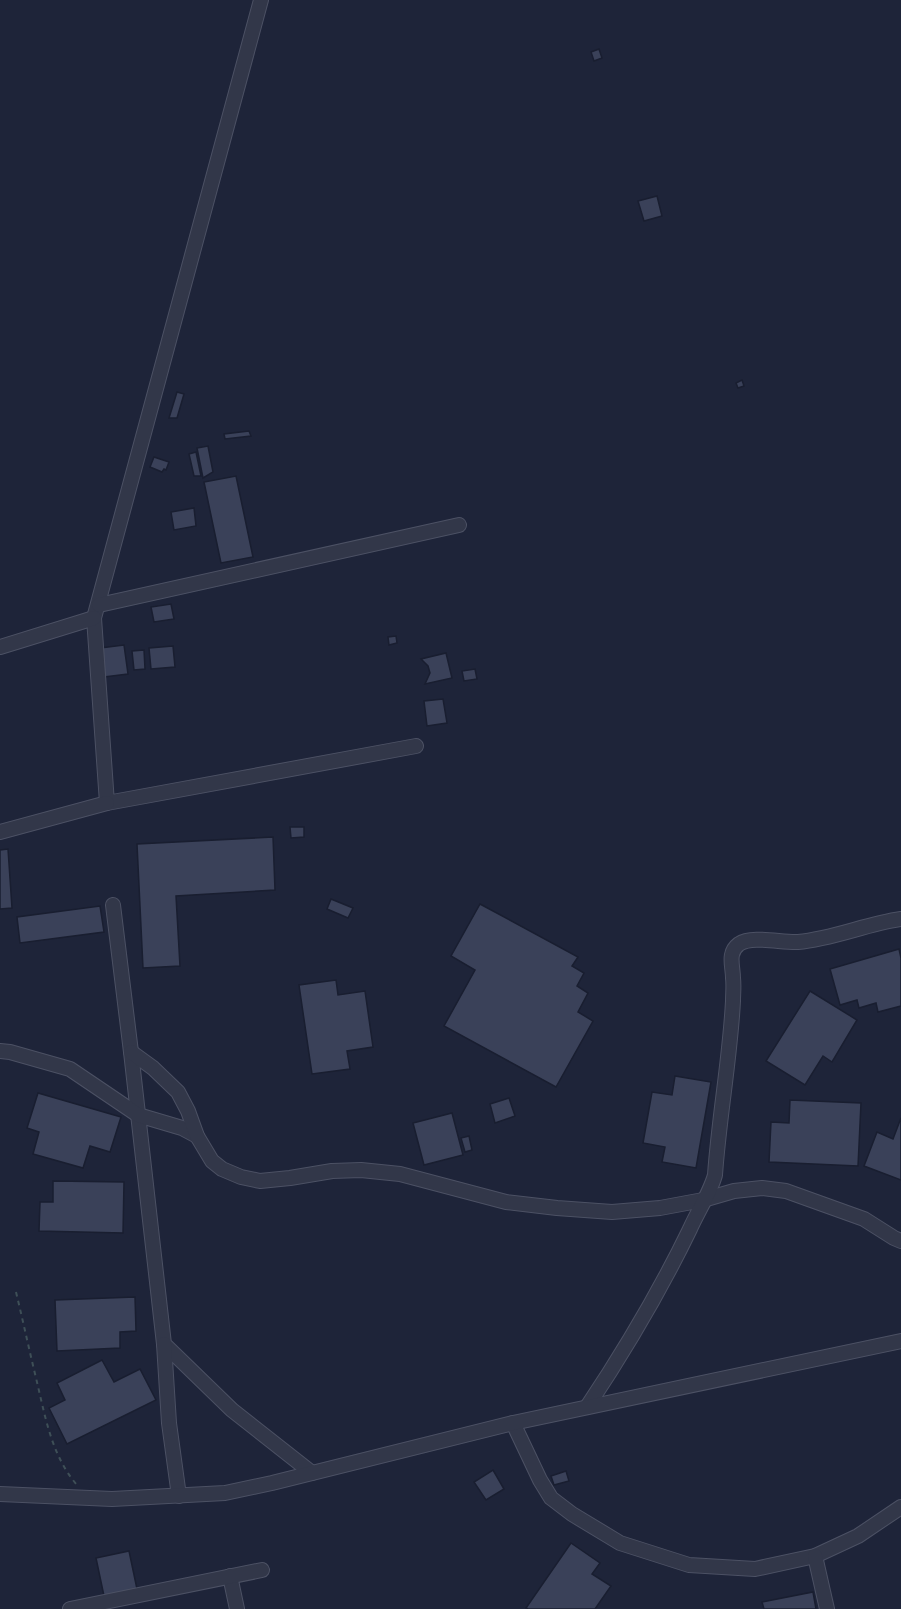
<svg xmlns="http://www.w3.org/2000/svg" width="901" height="1609" font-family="Lato,sans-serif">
<rect width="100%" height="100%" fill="#1e2439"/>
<g fill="#3a4159" stroke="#191e30" stroke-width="1.5">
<polygon points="599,49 602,58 594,61 591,52"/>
<polygon points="657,196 662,216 644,221 638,201"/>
<polygon points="742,380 744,386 738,388 736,383"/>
<polygon points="177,392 184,394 177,418 169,418"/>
<polygon points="249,431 251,436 225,439 224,434"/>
<polygon points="208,446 213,472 203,478 197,448"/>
<polygon points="196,452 201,476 194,476 189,454"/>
<polygon points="154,457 169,462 166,470 164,469 162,472 150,467"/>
<polygon points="236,476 253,557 221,563 204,482"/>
<polygon points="194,508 196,526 174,530 171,512"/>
<polygon points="171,604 174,619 154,622 151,607"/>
<polygon points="396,636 397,643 389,645 388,637"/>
<polygon points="124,645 128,674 104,677 100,648"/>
<polygon points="173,646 175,667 151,669 149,648"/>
<polygon points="144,650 145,669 134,670 132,651"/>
<polygon points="446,653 452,678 425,684 430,673 428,666 421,659"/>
<polygon points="475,669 477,679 464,681 462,671"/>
<polygon points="443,699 447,723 427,726 424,701"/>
<polygon points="290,827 304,827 304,837 291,838"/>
<polygon points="273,837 275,890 176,896 180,966 143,968 137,844"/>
<polygon points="8,849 12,908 0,909 0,850"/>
<polygon points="331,899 353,908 348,918 327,909"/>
<polygon points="480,904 578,957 572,966 584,973 577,986 588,993 578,1012 593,1021 556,1087 444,1026 475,970 451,956"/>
<polygon points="100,906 104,932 20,943 17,917"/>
<polygon points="899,949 901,958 901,1006 878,1012 876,1003 859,1008 857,1000 840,1005 830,969"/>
<polygon points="336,980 338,995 365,991 373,1047 347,1051 350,1069 312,1074 299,985"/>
<polygon points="810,991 857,1020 832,1062 823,1056 805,1085 766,1061"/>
<polygon points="675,1076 711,1082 696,1168 662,1162 665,1147 643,1143 652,1092 672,1095"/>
<polygon points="38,1093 121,1117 110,1152 90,1146 83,1168 33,1154 39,1132 27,1128"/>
<polygon points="509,1098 515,1116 495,1123 490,1104"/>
<polygon points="790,1100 861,1103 858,1166 769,1162 771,1122 789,1123"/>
<polygon points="452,1113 463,1155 424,1165 413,1123"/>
<polygon points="901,1118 901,1180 864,1166 877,1132 893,1139"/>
<polygon points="469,1136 472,1150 465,1152 461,1138"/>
<polygon points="53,1181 124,1182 123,1233 39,1231 40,1202 53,1202"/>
<polygon points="135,1297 136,1331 120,1332 120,1348 57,1351 55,1300"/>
<polygon points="102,1360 114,1382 140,1369 156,1400 67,1444 49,1408 65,1400 57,1383"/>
<polygon points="493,1470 504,1489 486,1500 474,1482"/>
<polygon points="566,1471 569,1481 554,1485 551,1476"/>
<polygon points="571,1543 600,1563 592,1574 611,1586 595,1609 528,1609 526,1608"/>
<polygon points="129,1551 137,1589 104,1596 96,1558"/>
<polygon points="813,1592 816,1609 764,1609 762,1602"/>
</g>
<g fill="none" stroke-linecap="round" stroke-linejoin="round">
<g stroke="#4c5164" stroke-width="16">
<g id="minor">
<polyline points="261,0 94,618 107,803 416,746"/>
<polyline points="99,605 459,525"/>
<polyline points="0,647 94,618"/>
<polyline points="0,832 107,803"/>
<polyline points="113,905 131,1052 164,1344 232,1410 312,1473"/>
<polyline points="0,1051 10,1052 70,1069 138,1115 182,1128 197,1136"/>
<polyline points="131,1052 153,1068 178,1092 188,1111 197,1136 212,1161 222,1169 241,1177 260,1181 290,1178 332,1171 361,1170 400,1174 506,1202 557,1208 612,1212 660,1208 703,1200 734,1191 762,1188 786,1191 864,1219 894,1238 901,1241"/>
<polyline points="164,1344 169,1423 179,1496"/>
<path d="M587 1407C625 1350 660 1291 690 1229 698 1211 710 1193 715 1175 719 1117 730 1059 733 1001 733 993 734 986 733 978 733 966 727 953 739 944 752 935 782 943 798 942 833 939 866 924 901 919"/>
<polyline points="513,1423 540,1480 551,1498 572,1514 620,1543 689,1565 755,1569 815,1556 858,1536 901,1507"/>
<polyline points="0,1494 112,1499 225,1493 272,1483 513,1423 901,1341"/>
<polyline points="815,1556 827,1609"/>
<polyline points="230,1576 237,1609"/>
<polyline points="70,1609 262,1570"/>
</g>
</g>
<path stroke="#3e4f57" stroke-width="2" stroke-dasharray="4.5 4.5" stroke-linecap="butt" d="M16 1292C23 1321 29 1349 36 1378 45 1415 51 1455 77 1485"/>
<use href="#minor" stroke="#323749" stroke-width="14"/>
</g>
</svg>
